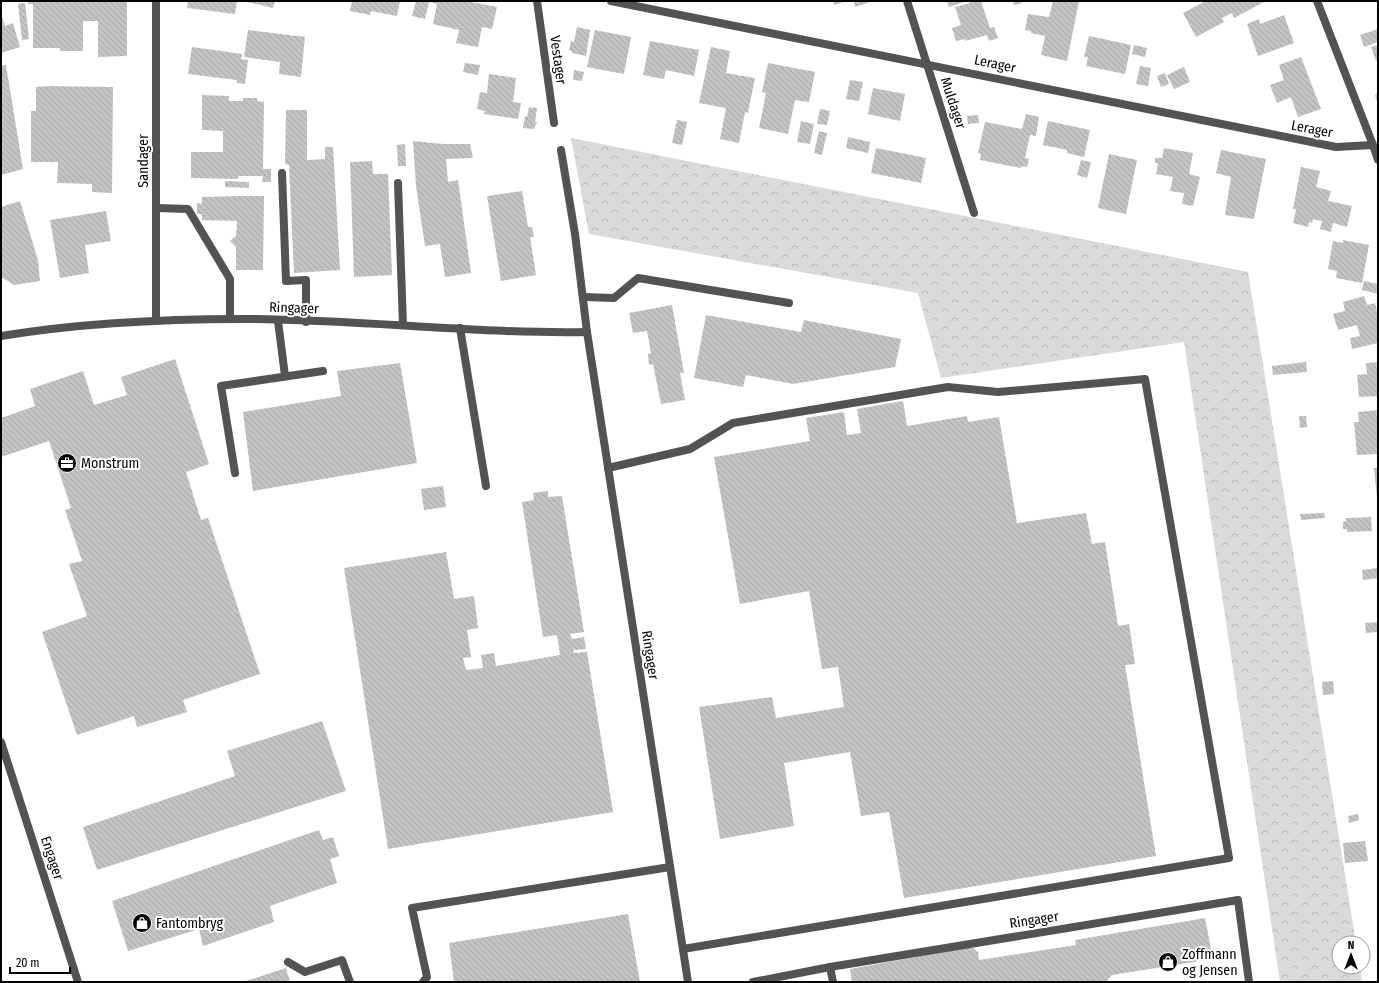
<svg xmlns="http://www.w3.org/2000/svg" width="1379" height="983" font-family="'Fira Sans Condensed',sans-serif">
<defs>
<pattern id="forest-crowns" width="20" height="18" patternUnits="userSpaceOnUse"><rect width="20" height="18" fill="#dadada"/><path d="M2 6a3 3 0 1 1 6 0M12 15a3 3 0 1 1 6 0" fill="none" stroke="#b9b9b9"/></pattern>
<pattern id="building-back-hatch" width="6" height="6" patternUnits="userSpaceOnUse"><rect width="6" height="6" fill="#c3c3c3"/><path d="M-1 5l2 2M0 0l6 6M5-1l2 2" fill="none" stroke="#a6a6a6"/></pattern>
</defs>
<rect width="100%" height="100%" fill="#fff"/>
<polygon fill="url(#forest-crowns)" points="571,138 1248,272 1356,943 1339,943 1339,967 1360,967 1362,982 1280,982 1184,342 941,378 918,293 589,234"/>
<g fill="url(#building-back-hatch)">
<polygon points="28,1 127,1 127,56 98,57 98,21 83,21 83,51 60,51 60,48 33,48 33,4 28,4"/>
<polygon points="188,1 237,1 235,14 187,8"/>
<polygon points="243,1 275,1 273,8"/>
<polygon points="352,1 400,1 397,16 371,11 370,15 350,11"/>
<polygon points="416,1 466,1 497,7 492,29 482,27 478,47 456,43 459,30 433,24 437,4 429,2 425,19 412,16"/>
<polygon points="833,1 847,1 834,5"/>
<polygon points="854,1 873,1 855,7"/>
<polygon points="947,1 967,1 949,7"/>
<polygon points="969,1 981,1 990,28 994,27 998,38 989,41 987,35 965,41 965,39 956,41 952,28 961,25 955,7 970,3"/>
<polygon points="1013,1 1021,1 1022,3 1014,5"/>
<polygon points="1053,1 1079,1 1067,61 1041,55 1045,36 1031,33 1031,31 1025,30 1028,14 1049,17"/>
<polygon points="1206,1 1266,1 1234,18 1232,13 1222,18 1224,22 1196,37 1183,13"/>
<polygon points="25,3 29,39 22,40 18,4"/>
<polygon points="1,14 5,26 13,23 20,47 1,53"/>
<polygon points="1284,15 1294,43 1258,56 1247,24 1259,19 1260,24"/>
<polygon points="577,27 590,30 586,56 572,53 572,51 569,50 571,41 574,42"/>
<polygon points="1378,29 1378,42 1364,47 1360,35"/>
<polygon points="248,30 305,37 301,77 279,74 280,62 244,57"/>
<polygon points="595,30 631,37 624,74 587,67"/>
<polygon points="1089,36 1131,45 1125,74 1086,66 1088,57 1084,57"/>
<polygon points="650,41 699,50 694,76 666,70 664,79 643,75"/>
<polygon points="1134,45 1147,48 1145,57 1132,54"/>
<polygon points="1378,45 1378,60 1376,61 1371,47"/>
<polygon points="192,47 242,54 241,59 248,60 245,84 237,83 237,80 188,74"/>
<polygon points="711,47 730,51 726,73 755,78 748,113 745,112 739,143 720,139 726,108 699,103"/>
<polygon points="1301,57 1321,109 1298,117 1291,97 1277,103 1270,85 1284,80 1279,65"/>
<polygon points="465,63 480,65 478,75 463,72"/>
<polygon points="768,63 815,72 809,102 795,100 788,134 759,128 766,93 762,92"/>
<polygon points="6,65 23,169 1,175 1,66"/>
<polygon points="1140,66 1151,68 1148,86 1136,84"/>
<polygon points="1184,67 1190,82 1174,89 1167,75"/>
<polygon points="574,70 584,72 582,81 573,80"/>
<polygon points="1165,73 1169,84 1161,87 1157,76"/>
<polygon points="489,74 516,78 513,102 521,103 518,119 484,114 485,111 477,109 480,92 487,93"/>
<polygon points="850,80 863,82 859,101 846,99"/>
<polygon points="49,86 113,87 112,193 92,192 92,184 57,183 58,162 31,162 31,111 36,111 36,87"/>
<polygon points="873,88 905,94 900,121 868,114"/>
<polygon points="1378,93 1378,100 1377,101 1375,95"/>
<polygon points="202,95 229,96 229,101 243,101 243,98 257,98 257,101 264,102 263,169 271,169 271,182 262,182 263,176 238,176 238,179 191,178 191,152 223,152 223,131 202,130"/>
<polygon points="529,107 537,108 535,122 537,122 534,129 523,128 525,116 527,117"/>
<polygon points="820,109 830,111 827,125 817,124"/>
<polygon points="286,110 307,110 307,160 325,159 325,147 333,147 340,270 294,273 289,165 285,164"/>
<polygon points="1026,114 1039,117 1036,136 1030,135 1025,158 1029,159 1027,167 1022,166 1021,168 980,160 981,154 978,153 985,122 1022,129"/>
<polygon points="978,115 979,123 968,124 967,116"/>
<polygon points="677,120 687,122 682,145 672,143"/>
<polygon points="801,121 814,124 810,144 797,142"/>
<polygon points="1048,121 1090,130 1084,157 1067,153 1067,150 1043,145"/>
<polygon points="819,131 827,133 822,155 814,153"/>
<polygon points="848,137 870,142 868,153 846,148"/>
<polygon points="413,141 444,144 470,144 473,158 446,159 448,182 458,180 471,273 445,277 440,244 425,246 416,186"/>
<polygon points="405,144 406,166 398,166 397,145"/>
<polygon points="876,148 926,158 921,183 871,173"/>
<polygon points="1164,148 1193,153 1189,174 1200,177 1193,206 1182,204 1184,193 1170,191 1173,177 1156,174 1158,163 1155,163 1155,158 1162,158"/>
<polygon points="1221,150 1266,159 1254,219 1225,215 1231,177 1216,173"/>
<polygon points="1109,154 1137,160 1126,214 1098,208"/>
<polygon points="1081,160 1091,162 1087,178 1077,175"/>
<polygon points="372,161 373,174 388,174 392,275 354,277 350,162"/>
<polygon points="1301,167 1320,171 1316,187 1331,191 1328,201 1352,206 1347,227 1333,223 1331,232 1320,229 1322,221 1313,219 1312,223 1309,222 1308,227 1293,223 1296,209 1293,209"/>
<polygon points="225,181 249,182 249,188 225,187"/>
<polygon points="522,191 528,227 532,227 534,237 530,237 536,275 501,281 487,196"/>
<polygon points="238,196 264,196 263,270 236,270 236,247 230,241 236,236 237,221 202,220 202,214 197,214 197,203 202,204 202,197"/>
<polygon points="20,201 38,260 40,281 14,285 1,277 1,207"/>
<polygon points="106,211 111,241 85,245 89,273 60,278 50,220"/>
<polygon points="1343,240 1369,245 1362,283 1336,278 1337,271 1328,269 1333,241 1343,243"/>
<polygon points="1364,281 1378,284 1378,294 1362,290"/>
<polygon points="1364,296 1367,305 1375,303 1378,316 1378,343 1352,349 1350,338 1360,336 1357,325 1338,330 1333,314 1345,311 1343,302"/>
<polygon points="672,305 684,373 680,373 685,400 661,404 653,364 649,365 648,354 651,353 647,331 633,333 629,313"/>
<polygon points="706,315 801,332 804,320 901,339 895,367 793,384 746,375 743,387 694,378"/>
<polygon points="175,359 209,464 186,472 201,520 208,518 260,674 183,700 187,712 137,727 134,716 77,735 42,632 87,616 69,564 82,561 65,510 71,508 49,441 1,457 1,418 35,406 30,389 83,371 94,405 127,395 121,377"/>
<polygon points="1306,362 1307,372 1273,375 1272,366"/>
<polygon points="1378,362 1378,396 1359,397 1357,375 1367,374 1366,363"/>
<polygon points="400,363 417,463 253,491 243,412 341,396 337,371"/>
<polygon points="903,401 907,426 967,416 968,422 999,417 1017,523 1086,513 1092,544 1105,542 1118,626 1129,624 1135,664 1125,665 1156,856 904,898 889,812 861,816 850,752 784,763 794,826 720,839 699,707 772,697 776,718 844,707 838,667 822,669 809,591 740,604 714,457 810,441 806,418 844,412 847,435 861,433 857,409"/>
<polygon points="1378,410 1378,454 1357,455 1354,422 1359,422 1358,412"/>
<polygon points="1299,416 1306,416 1307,427 1300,428"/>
<polygon points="1374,468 1378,468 1378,499 1377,499"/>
<polygon points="443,486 446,507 424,510 421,489"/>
<polygon points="548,491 548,497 562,496 584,632 570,634 572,639 584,637 586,649 573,650 574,653 587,652 613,812 388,849 344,568 446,552 454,599 474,596 478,628 467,630 471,657 463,658 466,670 483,668 481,655 494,653 496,666 560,655 557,635 543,637 522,502 534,500 533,493"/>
<polygon points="1324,513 1325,518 1301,520 1300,514"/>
<polygon points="1371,517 1372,531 1347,532 1347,529 1343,529 1343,522 1346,521 1346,518"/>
<polygon points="1378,568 1378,578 1363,580 1362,570"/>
<polygon points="1378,622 1378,632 1366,633 1365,623"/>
<polygon points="1333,681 1334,694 1323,695 1322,682"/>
<polygon points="322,721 346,791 97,870 83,827 235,776 227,751"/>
<polygon points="1358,814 1359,820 1349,823 1348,816"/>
<polygon points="319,830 323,840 333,837 339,856 330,859 337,883 270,906 274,922 203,946 199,929 128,951 112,901"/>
<polygon points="1365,841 1368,861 1345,863 1343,843"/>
<polygon points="628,914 640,982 454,982 449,943"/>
<polygon points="1205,918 1213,959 1112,975 1106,982 852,982 850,969 971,947 978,952 979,960 1076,945 1075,940"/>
<polygon points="286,968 290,982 243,982"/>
</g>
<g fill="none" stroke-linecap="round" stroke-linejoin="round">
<g stroke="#535353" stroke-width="8">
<polyline points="282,173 286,281 306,280 306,322"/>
<polyline points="398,183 403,325"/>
<polyline points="156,208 188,209 230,279 230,319"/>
<polyline points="584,297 614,298 638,278 789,303"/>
<polyline points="278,321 285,376"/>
<polyline points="460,328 486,486"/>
<polyline points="608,468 690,449 733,423 948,387 998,392 1145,379 1229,858 683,949"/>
<polyline points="235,473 221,386 323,371"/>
<polyline points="288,962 305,972 342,960 350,982"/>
<polyline points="830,967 833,982"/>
<polyline points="423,982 427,977 412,908 670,867"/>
<polyline points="753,982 830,967 1238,900 1249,982"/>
</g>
<g stroke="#535353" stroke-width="8">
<polyline points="537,1 554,123"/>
<polyline points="611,1 1336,147 1373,145"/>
<polyline points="907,1 974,213"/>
<polyline points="1317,1 1373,145 1378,160"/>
<polyline points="561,150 575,234 587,332 688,982"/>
<polyline points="156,320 156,1"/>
<path d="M1 336C81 323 161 319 242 319 357 319 472 334 587 332"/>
<polyline points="1,742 78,982"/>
</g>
</g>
<defs>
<g id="office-disc" transform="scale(1)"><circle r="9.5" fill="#000" stroke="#fff"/><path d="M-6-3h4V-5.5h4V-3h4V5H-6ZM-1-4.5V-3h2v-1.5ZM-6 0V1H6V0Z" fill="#fff"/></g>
<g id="shop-disc" transform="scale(1)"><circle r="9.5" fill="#000" stroke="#fff"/><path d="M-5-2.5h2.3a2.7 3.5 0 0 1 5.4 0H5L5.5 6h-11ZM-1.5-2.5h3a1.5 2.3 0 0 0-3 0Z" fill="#fff"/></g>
</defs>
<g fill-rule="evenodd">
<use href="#office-disc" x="67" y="463"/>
<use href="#shop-disc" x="142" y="923"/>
<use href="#shop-disc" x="1168" y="962"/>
</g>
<g text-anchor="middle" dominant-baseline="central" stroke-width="4" stroke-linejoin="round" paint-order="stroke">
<g font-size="14" fill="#000" stroke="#fff">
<text transform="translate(558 60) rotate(82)">Vestager</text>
<text transform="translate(995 64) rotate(12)">Lerager</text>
<text transform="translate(953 103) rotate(72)">Muldager</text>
<text transform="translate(1312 129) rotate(11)">Lerager</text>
<text transform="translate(143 161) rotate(-90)">Sandager</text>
<text transform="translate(294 308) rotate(2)">Ringager</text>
<text transform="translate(650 655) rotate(81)">Ringager</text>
<text transform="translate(52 858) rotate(72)">Engager</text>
<text transform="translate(1034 920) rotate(-9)">Ringager</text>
</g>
<g font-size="14" fill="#000" stroke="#fff" text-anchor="start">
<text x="81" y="463">Monstrum</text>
<text x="156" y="923">Fantombryg</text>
<text x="1182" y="954">Zoffmann<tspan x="1182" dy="16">og Jensen</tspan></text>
</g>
</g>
<rect width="1379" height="983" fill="none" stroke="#000000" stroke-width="4"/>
<g transform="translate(1351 955)"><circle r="19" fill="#ffffff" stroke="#999999"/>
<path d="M0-3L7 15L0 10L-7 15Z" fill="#000000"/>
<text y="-6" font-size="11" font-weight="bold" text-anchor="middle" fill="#000000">N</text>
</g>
<path d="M10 967v6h60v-6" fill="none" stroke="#000000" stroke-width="2"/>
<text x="16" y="967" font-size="12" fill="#000000" stroke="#ffffff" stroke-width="3" paint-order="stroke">20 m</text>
</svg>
